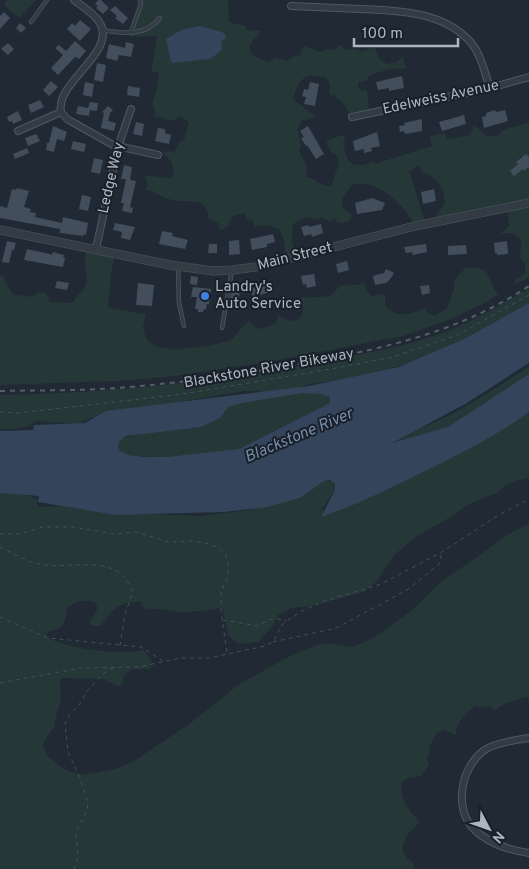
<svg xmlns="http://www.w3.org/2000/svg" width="529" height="869" font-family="Overpass,sans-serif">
<rect width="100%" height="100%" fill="#202934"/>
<g fill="#253737" fill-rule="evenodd">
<polygon points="7,0 36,0 19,18 4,5"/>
<path d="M138 0H228L229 22 246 26 247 30 261 31C259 35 256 37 253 40 243 53 259 59 269 62L275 58 287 61 293 56 300 55 304 46 320 52 326 49 334 50 340 45 346 50 354 49 362 51 375 47 379 59 388 64 397 62 402 56 407 69C395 67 381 71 369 76L366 81 358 82V87L361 90 367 91 369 110 349 113C344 103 339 98 329 94L330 84 326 77C304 73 299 78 293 99L316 117 301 121 298 129 301 147 299 151 307 166 306 177C317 178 316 185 331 186L339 163 336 155 330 151 326 141 342 135 345 136C343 147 345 166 360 165 364 165 369 163 372 162L374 164 432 146 430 136 445 133 447 139 470 135 474 125 487 136 498 135 505 129 529 123V277L515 285V279L520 277 525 273V264L520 258 521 241 519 237 512 233 500 234 509 226 508 208 438 221 436 216 445 202C444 184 435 178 420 170L421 166H418L409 171 426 224 415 226C405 205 376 178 352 185L343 197 342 207 346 211 351 213 352 217 348 222 340 223 333 219 330 222 322 217 314 219 306 217 293 224 292 241 297 256 287 258 283 237 279 229C271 227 262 223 255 228L253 221 246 219 245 213C237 215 230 215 229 225L220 231 218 223 209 219C206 195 189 204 172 200 163 198 156 192 146 190L148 185 145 176C155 175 162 179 171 178L174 173 172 162 162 152 170 151 174 153 180 141 184 140 189 122 181 117 170 121 159 116 154 118 155 110 152 104C156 94 157 84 159 73L151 71 157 36 130 37 129 32 140 3ZM181 30H215L224 34 225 38 221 42 171 37Z"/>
<path d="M87 247 116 252 112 268 108 306 113 309 146 314 143 328 147 340 157 347 176 350 212 345 231 340 249 320 253 325 259 329 275 324 279 315C286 321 290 322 299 319L303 312 301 298 330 296 340 286 364 284 367 292 372 296 385 294V306C398 319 409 314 425 308L429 314 435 316 447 308 454 289V281L465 268C470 268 476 267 481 269 492 273 490 288 499 294L483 304 446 321 403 336 279 360 175 376 118 381 0 385V275L4 276 5 281 13 294 33 297 39 292 46 293 50 302 70 303 74 301C78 293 83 292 86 285 88 275 85 269 85 260 85 256 86 251 87 247Z"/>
<path d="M529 288V303L525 306 439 354 360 378 344 379 305 385 301 390 343 395 335 405 243 450 179 458 136 456 124 454 115 450 114 444 126 437 161 430 195 427 228 407 266 394 260 391H244L94 417 79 424H73L37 421C27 428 12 430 0 429V395C107 393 214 383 320 362 362 354 404 347 445 332 474 321 502 304 529 288Z"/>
<path d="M529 366V378L455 425 397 444 395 442C401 433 415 430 425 426 459 413 498 387 529 366Z"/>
<path d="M529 410V478L519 480 507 485 497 493 471 503 449 518 419 535 395 554 376 582 364 592 311 606 291 608 278 615 272 627 258 642 238 644 229 636 222 608C208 610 194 612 181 612 169 612 155 606 144 610L141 602C117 601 114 610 100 626H93L90 624V620L97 610V604C87 598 75 601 67 608 65 623 65 629 49 631L46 635C55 646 106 653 121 652 129 652 137 651 144 650L151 660V669H133L125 674 122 685 118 686 103 679 63 678 60 681 61 700 55 720V726L46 738 43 745 48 756 61 767 70 772 85 775 118 768 134 761 188 725 238 685 284 659 314 646 325 643 353 647 373 638 412 610 440 583 509 534 529 523V699L526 697C515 701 503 702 495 711L488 706 483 707 475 706C466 713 455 723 456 735L444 730 437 733 429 747 430 752 427 760 429 765 421 776 408 778 402 782C399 797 409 812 420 822L407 835 402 849 407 858 414 864V869H0V491C12 494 28 493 37 500V505L39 507 83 505 147 514 199 516 248 510 273 503 324 480 335 482 336 489 322 509 324 512Z"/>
</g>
<g fill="#34445b" fill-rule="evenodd">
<polygon points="199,26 215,30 224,33 226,38 221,42 222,50 210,59 173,63 171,62 166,39 181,30"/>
<path d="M529 303V363L467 403 392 443 448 427 529 374V412C492 439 450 459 409 479 380 493 351 507 321 517L335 490V484L330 480 324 481 300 498 267 507 224 512 116 515 38 502 39 496 0 493V431L33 430 34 425 85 423 106 411 309 386 399 367 466 338ZM303 393 321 394 330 397V403L239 449 167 457H145L128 455 120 451 118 447 119 442 126 436 201 427 220 418 228 407 242 403Z"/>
</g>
<g fill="#434e5c">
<polygon points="98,0 101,0 109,8 103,14 96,8 98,6 95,4"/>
<polygon points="115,6 128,18 123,24 115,18 117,16 110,10"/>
<polygon points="4,12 10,18 0,29 0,16"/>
<polygon points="80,20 91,29 80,41 67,29 72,23 75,26"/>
<polygon points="20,23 26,28 21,33 16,28"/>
<polygon points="75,41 86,51 79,59 76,57 74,58 58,75 51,68 63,55 55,48 59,45 66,51"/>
<polygon points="126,42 134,44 131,57 119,55 117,61 106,58 109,44 125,48"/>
<polygon points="8,43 14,49 8,55 1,49"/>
<polygon points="97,63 106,65 103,82 94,80"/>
<polygon points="402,76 404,88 389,91 389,88 378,90 376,82"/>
<polygon points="51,81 58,87 49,96 43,90"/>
<polygon points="85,82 94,84 92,97 83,95"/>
<polygon points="310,82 319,84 315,106 304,104 306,97 302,96 304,89 308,90"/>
<polygon points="128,86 140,88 139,97 127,95"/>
<polygon points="40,100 44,107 31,113 28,105"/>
<polygon points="90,102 98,103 97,111 90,110 89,116 76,114 78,106 88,108"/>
<polygon points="108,106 113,110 110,113 108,121 116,123 114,131 101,128 104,113 102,112"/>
<polygon points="495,110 496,112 505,110 508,121 484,128 482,117 486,116 486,113"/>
<polygon points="18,111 22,120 13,124 12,121 9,122 7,117"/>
<polygon points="464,115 466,124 442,131 439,122"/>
<polygon points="422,119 422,131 405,134 404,131 400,132 399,126 405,125 404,123"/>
<polygon points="136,122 144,124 142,136 133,134"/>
<polygon points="53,126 67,132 64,141 57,139 54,152 46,150 47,143 49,143"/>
<polygon points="308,126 324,154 316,159 307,145 306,146 301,138 304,137 300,131"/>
<polygon points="158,128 165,129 165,133 171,135 169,144 155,141"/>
<polygon points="377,132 380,146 371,148 372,151 364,153 364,149 355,151 353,141"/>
<polygon points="36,134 40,141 28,146 25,138"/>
<polygon points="73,141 86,144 84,152 71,149"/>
<polygon points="27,148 29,153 15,159 13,154"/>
<polygon points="526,154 529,157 529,167 524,171 523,169 514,176 510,171 518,164 516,162"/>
<polygon points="94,158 103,160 100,174 91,172"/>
<polygon points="124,165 132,167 130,180 136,181 130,207 133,208 132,213 122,211 124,203 121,203 126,179 121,179"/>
<polygon points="17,188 29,191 24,207 31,209 30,212 36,213 35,217 62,223 63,217 88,223 86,235 84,234 83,236 60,233 60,229 0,218 0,206 7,208 12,189 16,190"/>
<polygon points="434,189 436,201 423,204 421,192"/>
<polygon points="82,195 91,197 88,211 79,209"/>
<polygon points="372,198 385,203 382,210 357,214 355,203"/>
<polygon points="115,223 135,227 130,240 121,238 122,232 113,230"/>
<polygon points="321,224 323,233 312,237 311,234 304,236 301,227 309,225 309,227"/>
<polygon points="162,231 173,233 172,236 188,240 185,249 159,244"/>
<polygon points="273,234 275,242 267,244 267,247 252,250 250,239"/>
<polygon points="239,240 240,254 229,255 229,241"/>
<polygon points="7,241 16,243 14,250 12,250 9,263 2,262"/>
<polygon points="507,241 508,254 497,255 497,253 495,253 494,243"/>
<polygon points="209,244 217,244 217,253 208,253"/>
<polygon points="426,244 427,252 413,255 412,252 406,253 404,247"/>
<polygon points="466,245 467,254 448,255 448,246"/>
<polygon points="27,249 50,254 52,255 53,252 64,255 63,257 65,258 63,267 24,260"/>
<polygon points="347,261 349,270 338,273 336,264"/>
<polygon points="386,269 394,273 391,278 386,283 375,285 373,276 384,273"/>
<polygon points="314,274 316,286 307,288 306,284 303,285 301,276"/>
<polygon points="191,276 198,277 197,285 190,284"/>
<polygon points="57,281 69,283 67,290 55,288"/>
<polygon points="272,282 274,291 253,297 250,289"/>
<polygon points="138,283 154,285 152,306 136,305"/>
<polygon points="429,285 430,293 422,295 420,286"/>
<polygon points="193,287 211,289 209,304 207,304 206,310 204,309 203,312 198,312 198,309 195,309 197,297 191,297"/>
<polygon points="232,289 240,291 237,307 229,305"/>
</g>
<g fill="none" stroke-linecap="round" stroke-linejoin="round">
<g stroke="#515863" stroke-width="4.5">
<g id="service">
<polyline points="31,22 47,0"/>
<path d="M103 30C124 34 146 36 160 18"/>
<polyline points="131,32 141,4 140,0"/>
<polyline points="178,267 179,303 184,326"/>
<polyline points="222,328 232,270"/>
</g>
</g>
<g stroke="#515863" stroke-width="8">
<g id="minor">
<path d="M291 6C314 7 337 8 360 9 399 11 446 11 473 45 482 57 485 74 490 88"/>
<path d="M61 112C55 82 117 53 100 23 94 13 83 7 74 0"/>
<polyline points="61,112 67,119 113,145 158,155"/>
<polyline points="352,117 490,88 529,77"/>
<polyline points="18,131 61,112"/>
<polyline points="96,249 118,147 131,109"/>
<path d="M529 738C516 740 500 742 488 748 463 762 453 803 471 826 486 843 508 850 529 853"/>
</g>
</g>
<g stroke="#515863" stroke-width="9">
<polyline id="tertiary" points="0,230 170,265 213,271 232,270 256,267 415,226 529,203"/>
</g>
<g stroke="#415255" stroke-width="1" stroke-dasharray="4 4" stroke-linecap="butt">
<polyline points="0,412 19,413 183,394 336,368 393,357 460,334 529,295"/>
<polyline points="0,534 20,534 43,527 72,527 116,534 136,532 169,542 193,541 210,544 219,548 225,554 228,561 228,575 221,593 221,611 227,653"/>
<path d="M0 547C12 552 26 562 40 564 73 571 117 550 133 592L125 614 120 645"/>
<polyline points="0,617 48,638 141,647 163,661"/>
<polyline points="223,620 257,626 274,618 286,621"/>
<polyline points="273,642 336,628 383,603 410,588 439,564 442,552"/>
<polyline points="0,683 81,668 139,667 180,658 209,658 265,646 273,642 282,625 287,621 302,611 325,601 381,584 442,552 497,516 529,499"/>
<polyline points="74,869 78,857 76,832 87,811 88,803 80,778 68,752 65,724 69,715 79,705 87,691 104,673 113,668"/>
</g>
<use href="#service" stroke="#333b45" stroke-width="3"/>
<use href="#minor" stroke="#333b45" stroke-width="6"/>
<use href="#tertiary" stroke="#333b45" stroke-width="8"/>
<path stroke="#555f6c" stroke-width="2" stroke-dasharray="5 5" stroke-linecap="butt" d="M0 391C39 390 78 391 117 388 182 383 245 374 309 362 387 348 461 331 529 286"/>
</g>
<circle fill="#3f7fe0" stroke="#192029" stroke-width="2" cx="205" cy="296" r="5"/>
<g text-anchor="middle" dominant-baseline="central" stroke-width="4" stroke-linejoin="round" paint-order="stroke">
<g font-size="15" fill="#adb5c2" stroke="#192029">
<text transform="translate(441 98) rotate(-12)">Edelweiss Avenue</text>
<text transform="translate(112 178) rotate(-77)">Ledge Way</text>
<text transform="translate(295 257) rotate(-14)">Main Street</text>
<text transform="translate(269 369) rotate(-10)">Blackstone River Bikeway</text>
</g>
<g font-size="15" fill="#adb5c2" stroke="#192029" text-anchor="start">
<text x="215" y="287">Landry's<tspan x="215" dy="17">Auto Service</tspan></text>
</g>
<g font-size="16" font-style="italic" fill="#768daa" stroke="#192029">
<text transform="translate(299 436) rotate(-23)">Blackstone River</text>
</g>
</g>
<g transform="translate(489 829) rotate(131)" stroke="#192029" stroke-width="4" paint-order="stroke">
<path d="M0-4L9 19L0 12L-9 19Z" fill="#adb5c2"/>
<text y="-8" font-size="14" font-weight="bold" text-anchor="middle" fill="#adb5c2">N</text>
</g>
<path d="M354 38v8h104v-8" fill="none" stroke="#adb5c2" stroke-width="2.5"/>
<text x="362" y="38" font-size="15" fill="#adb5c2" stroke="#192029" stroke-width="4" paint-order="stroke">100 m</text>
</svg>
